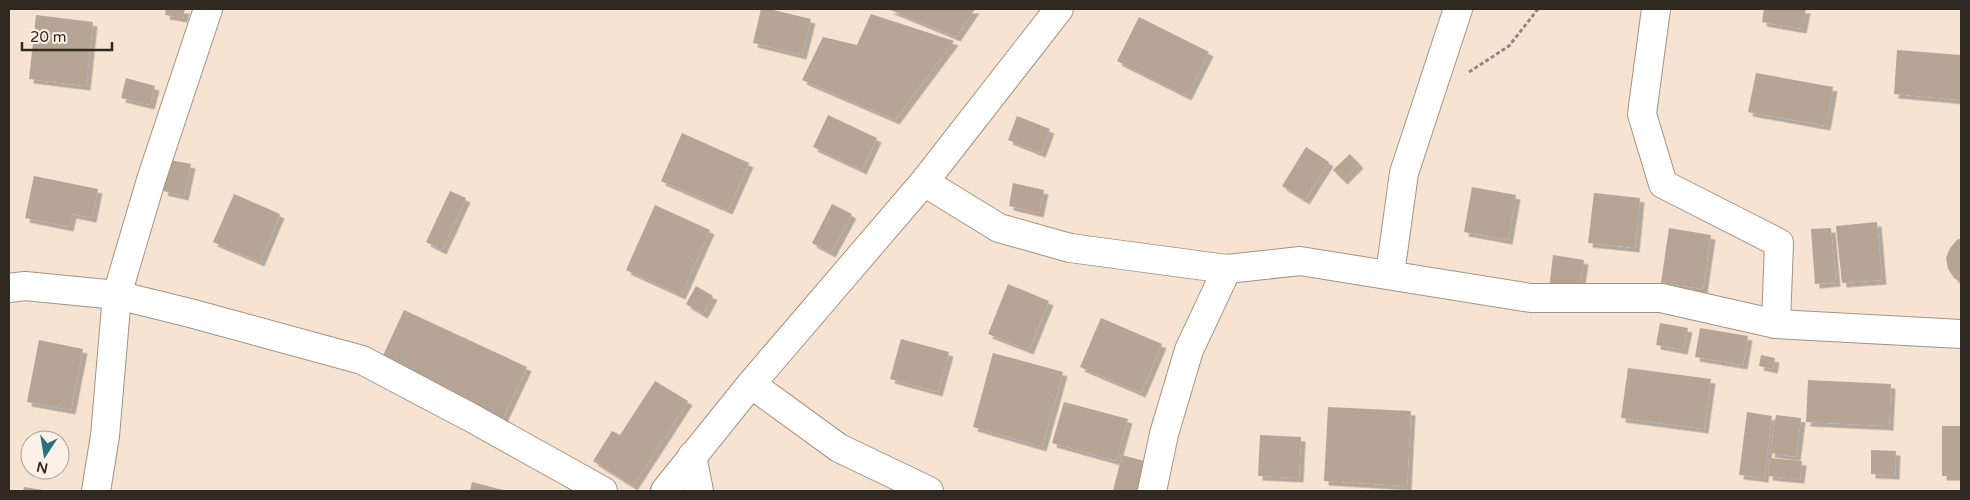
<svg xmlns="http://www.w3.org/2000/svg" width="1970" height="500" font-family="'Varela Round',sans-serif">
<defs>
<filter id="shadow"><feDropShadow dx="4.5" dy="4.5" stdDeviation="0" flood-color="#0004"/></filter>
</defs>
<rect width="100%" height="100%" fill="#f6e3d2"/>
<g fill="#b6a595" filter="url(#shadow)">
<polygon points="166,9 185,9 183,18 165,15"/>
<polygon points="761,9 769,9 811,19 802,55 753,43"/>
<polygon points="888,9 975,9 956,37"/>
<polygon points="1764,9 1806,9 1802,29 1762,22"/>
<polygon points="871,14 954,41 895,120 802,80 823,37 857,45"/>
<polygon points="36,15 93,22 86,86 29,79"/>
<polygon points="1139,17 1209,52 1187,96 1117,61"/>
<polygon points="1897,50 1961,55 1961,100 1894,94"/>
<polygon points="1756,73 1833,87 1826,126 1748,112"/>
<polygon points="126,78 155,86 150,105 121,98"/>
<polygon points="828,115 877,138 862,170 813,147"/>
<polygon points="1017,116 1050,129 1041,153 1008,140"/>
<polygon points="682,133 749,163 728,210 661,181"/>
<polygon points="1306,147 1329,162 1305,200 1282,186"/>
<polygon points="1350,154 1359,164 1343,180 1333,170"/>
<polygon points="170,160 191,164 184,196 163,191"/>
<polygon points="34,176 98,189 92,218 72,214 69,227 25,218"/>
<polygon points="1013,183 1044,190 1039,213 1009,206"/>
<polygon points="1472,187 1516,195 1508,240 1464,232"/>
<polygon points="450,191 466,198 442,250 426,242"/>
<polygon points="1594,193 1640,198 1635,248 1588,243"/>
<polygon points="234,194 280,214 260,262 213,242"/>
<polygon points="832,204 852,214 831,253 812,243"/>
<polygon points="655,205 710,230 681,295 626,270"/>
<polygon points="1877,222 1882,280 1842,283 1836,226"/>
<polygon points="1669,228 1711,235 1703,289 1661,283"/>
<polygon points="1831,228 1836,282 1815,284 1811,229"/>
<polygon points="1961,238 1961,282 1954,278 1948,269 1946,258 1950,248 1957,240"/>
<polygon points="1553,255 1584,260 1579,293 1549,289"/>
<polygon points="1008,284 1049,301 1029,350 988,334"/>
<polygon points="696,286 713,296 703,314 686,304"/>
<polygon points="404,310 527,367 502,420 380,362"/>
<polygon points="1101,318 1162,344 1141,393 1080,367"/>
<polygon points="1660,323 1688,328 1683,350 1656,345"/>
<polygon points="1700,328 1748,336 1743,365 1695,357"/>
<polygon points="901,339 949,352 938,392 890,379"/>
<polygon points="39,340 83,349 71,410 27,402"/>
<polygon points="993,353 1063,372 1042,447 973,427"/>
<polygon points="1761,355 1775,358 1773,369 1759,366"/>
<polygon points="1628,368 1711,379 1704,429 1621,418"/>
<polygon points="1808,380 1891,384 1889,426 1806,422"/>
<polygon points="655,381 688,401 633,486 593,461 612,431 620,435"/>
<polygon points="1064,402 1128,419 1116,461 1052,443"/>
<polygon points="1328,407 1411,411 1407,486 1324,481"/>
<polygon points="1747,412 1772,416 1764,478 1739,475"/>
<polygon points="1776,415 1801,418 1796,457 1770,453"/>
<rect x="1942" y="426" width="19" height="50"/>
<polygon points="1260,435 1301,437 1299,478 1258,476"/>
<polygon points="1871,450 1896,451 1895,475 1871,474"/>
<polygon points="1122,455 1148,462 1141,491 1113,491"/>
<polygon points="1770,458 1802,461 1800,479 1768,476"/>
<polygon points="472,482 507,491 470,491"/>
<polygon points="24,487 43,490 43,491 23,491"/>
</g>
<g fill="none" stroke-linecap="round" stroke-linejoin="round">
<g stroke="#a49383" stroke-width="30">
<g id="minor">
<polyline points="1656,9 1642,114 1663,184 1779,243 1776,324"/>
<polyline points="924,182 999,228 1070,248 1227,269 1300,261 1531,298 1661,298 1776,324 1961,334"/>
<polyline points="1390,274 1404,173 1458,9"/>
<polyline points="9,288 25,286 117,295 190,313 362,360 470,417 603,491"/>
<polyline points="751,384 839,448 929,491"/>
<polyline points="692,456 699,491"/>
<polyline points="96,491 105,436 117,295 151,180 208,9"/>
<polyline points="1152,491 1164,434 1189,350 1227,269"/>
</g>
</g>
<g stroke="#a49383" stroke-width="30">
<polyline id="major" points="665,491 751,384 924,182 1059,9"/>
</g>
<polyline stroke="#95877b" stroke-width="3" stroke-dasharray="4 2.5" stroke-linecap="butt" points="1469,72 1509,46 1538,9"/>
<use href="#minor" stroke="#fff" stroke-width="28"/>
<use href="#major" stroke="#fff" stroke-width="28"/>
</g>
<rect width="1970" height="500" fill="none" stroke="#302922" stroke-width="20"/>
<g transform="translate(45 455) rotate(192)"><circle r="24" fill="#fdf1e7" stroke="#aba198"/>
<path d="M0-4L9 19L0 12L-9 19Z" fill="#2c6f81"/>
<text y="-8" font-size="14" font-weight="bold" text-anchor="middle" fill="#302922">N</text>
</g>
<path d="M22 42v8h90v-8" fill="none" stroke="#302922" stroke-width="2.5"/>
<text x="30" y="42" font-size="15" fill="#302922" stroke="#fdf1e7" stroke-width="4" paint-order="stroke">20 m</text>
</svg>
